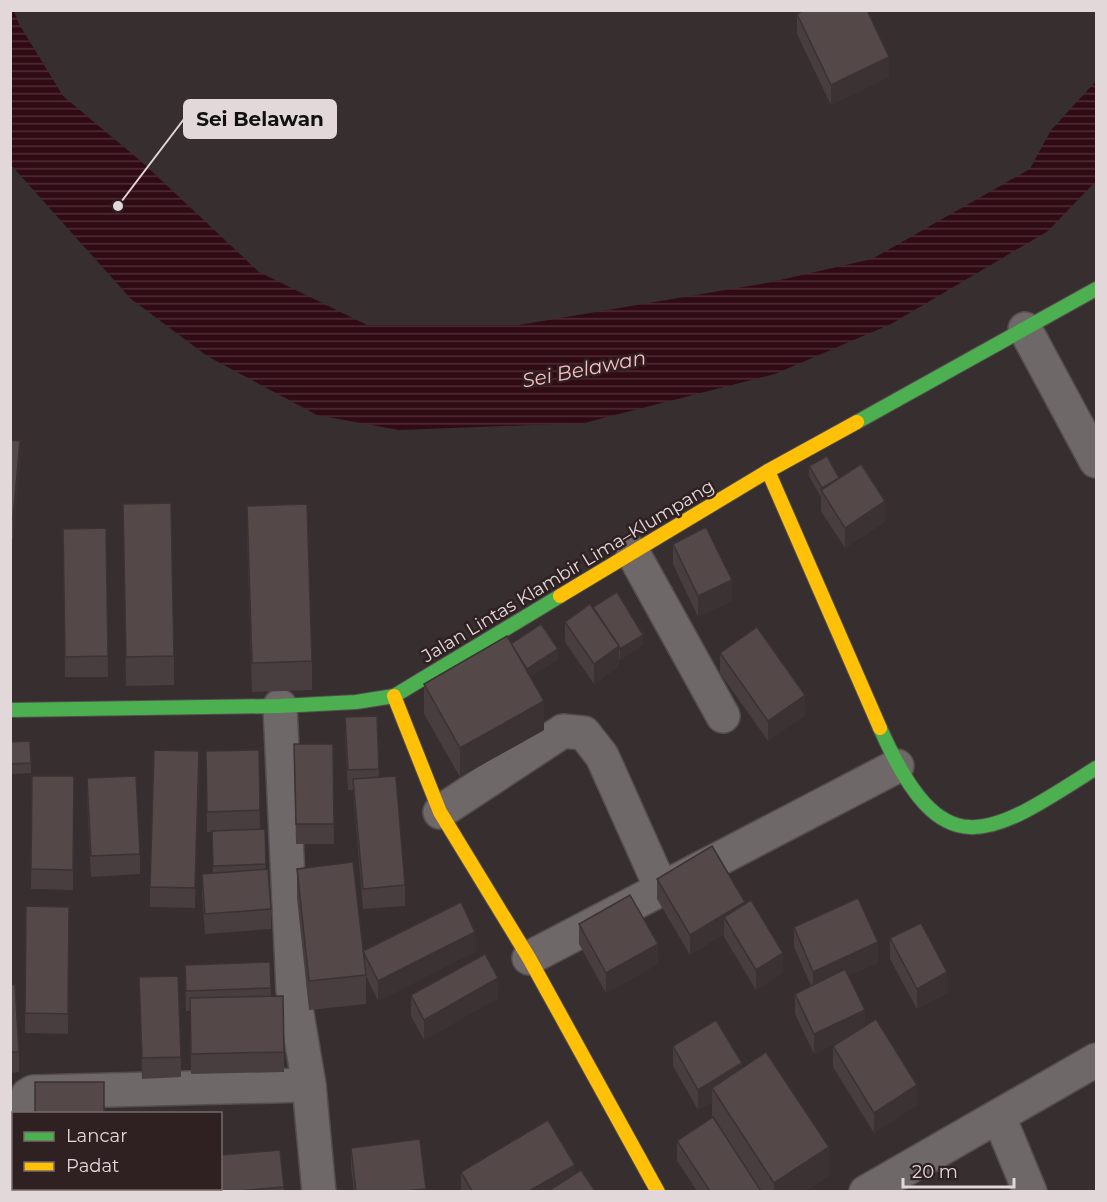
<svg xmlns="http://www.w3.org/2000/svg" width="1107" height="1202" font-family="Montserrat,sans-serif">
<defs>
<pattern id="water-rules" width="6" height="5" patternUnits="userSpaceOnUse" patternTransform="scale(1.5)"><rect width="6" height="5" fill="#310b14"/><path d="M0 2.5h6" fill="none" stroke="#4f2e36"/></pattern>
</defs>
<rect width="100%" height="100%" fill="#362e2f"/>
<polygon fill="url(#water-rules)" points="10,11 14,11 19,24 63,96 143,163 259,272 367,325 519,325 767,283 872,259 1030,169 1051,130 1096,81 1096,181 1048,231 891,324 775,374 584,423 399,430 317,415 207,356 131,299 11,165"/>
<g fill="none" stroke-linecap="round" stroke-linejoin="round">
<g stroke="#544d4e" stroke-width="36">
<g id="street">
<polyline points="1025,329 1096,461"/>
<polyline points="633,553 723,716"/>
<polyline points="280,706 293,990 309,1085 319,1192"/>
<polyline points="440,812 563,731 584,733 602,756 662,890"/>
<polyline points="529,958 897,766"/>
<polyline points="25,1114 28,1095 33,1092 309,1085"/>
<polyline points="999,1117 1030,1192"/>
<polyline points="24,1192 24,1188"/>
<polyline points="866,1192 1096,1060"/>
</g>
</g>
<g stroke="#544d4e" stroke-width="16">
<g id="fast">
<polyline points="857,422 1096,289"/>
<polyline points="10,710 280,706 356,702 394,696 560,596"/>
<path d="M880 728C942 868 986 839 1096 768"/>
</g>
</g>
<g stroke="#544d4e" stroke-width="16">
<g id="slow">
<polyline points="768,471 880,728"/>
<polyline points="560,596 768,471 857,422"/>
<polyline points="394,696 440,812 529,958 658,1192"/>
</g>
</g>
<use href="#street" stroke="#6e6869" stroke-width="33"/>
<use href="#fast" stroke="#4caf50" stroke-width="14"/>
<use href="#slow" stroke="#ffc107" stroke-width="14"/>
</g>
<g fill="#483e3f">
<polygon points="797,14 889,77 831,105 797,34"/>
<polygon points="10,440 20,461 13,539 10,539"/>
<polygon points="809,466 839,478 885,522 845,548 821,511 821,497 809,476"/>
<polygon points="123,504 174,656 174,685 126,686"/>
<polygon points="247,506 312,661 312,690 252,692 247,535"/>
<polygon points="106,528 108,677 65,677 63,529"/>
<polygon points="673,544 732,601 698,617 673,564"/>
<polygon points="593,609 643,645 620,660 619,659 619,666 594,684 565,642 565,622"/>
<polygon points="511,644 558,659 530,677 544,730 460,777 424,714 424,684"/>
<polygon points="720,653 805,715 768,741 720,673"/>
<polygon points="377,716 379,777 405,885 405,906 363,909 353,790 348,790 345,737 345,717"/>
<polygon points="10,742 31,763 31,773 10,774"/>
<polygon points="294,744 333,744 334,844 296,844"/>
<polygon points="259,750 260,829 265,829 266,869 271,909 271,929 205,934 202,894 202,874 213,873 212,832 207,832 206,751"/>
<polygon points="199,772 195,908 150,907 150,887"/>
<polygon points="32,776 74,776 73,890 31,889"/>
<polygon points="87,778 140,854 140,874 91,877 87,799"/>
<polygon points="297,869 363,953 475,952 378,1001 366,976 366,1004 309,1010 297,898"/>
<polygon points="657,879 745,904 783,973 756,990 724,937 724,934 690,955 657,899"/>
<polygon points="26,906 69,907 68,1034 25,1033"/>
<polygon points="579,924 658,964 606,993 579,944"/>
<polygon points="794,927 878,963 848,976 865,1026 917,1105 874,1133 833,1067 833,1046 842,1041 814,1054 795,1014 795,994 811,986 794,947"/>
<polygon points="890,938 947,993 917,1009 890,959"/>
<polygon points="270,962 271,997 284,1052 284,1072 191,1074 190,1011 186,1011 185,965"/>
<polygon points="139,977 181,1057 181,1077 142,1079"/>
<polygon points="10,985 19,1052 19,1072 10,1073"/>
<polygon points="411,995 498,998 424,1040 411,1016"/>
<polygon points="673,1046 742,1068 829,1176 805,1191 697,1191 677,1161 677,1141 712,1117 712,1102 698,1110 673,1066"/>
<polygon points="351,1148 426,1189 426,1191 354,1191 351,1168"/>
<polygon points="461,1172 575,1174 595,1191 461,1191"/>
<polygon points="284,1187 284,1191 206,1191 206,1188"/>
<rect x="35" y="1188" width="70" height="3"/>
</g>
<g fill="#3b3233">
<polygon points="889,57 889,77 831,105 831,85"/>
<polygon points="20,441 20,461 13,539 13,519"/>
<polygon points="885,501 885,522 845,548 845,528"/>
<polygon points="732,580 732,601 698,617 698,596"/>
<polygon points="643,635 643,645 620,660 620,649"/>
<polygon points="619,646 619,666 594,684 594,664"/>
<polygon points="558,649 558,659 527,679 527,669"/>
<polygon points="805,695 805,715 768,741 768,721"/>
<polygon points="544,701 544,730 460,777 460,748"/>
<polygon points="199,751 199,772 195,908 195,888"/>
<polygon points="745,902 745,922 724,917 724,934 690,955 690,935"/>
<polygon points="475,932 475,952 378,1001 378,981"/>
<polygon points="878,942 878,963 813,992 813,972"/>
<polygon points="658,944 658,964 606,993 606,973"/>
<polygon points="783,953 783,973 756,990 756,970"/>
<polygon points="947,972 947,993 917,1009 917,989"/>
<polygon points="498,978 498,998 424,1040 424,1020"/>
<polygon points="865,1010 865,1030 814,1054 814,1034"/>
<polygon points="742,1063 742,1084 712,1088 712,1102 698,1110 698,1090"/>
<polygon points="917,1085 917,1105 874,1133 874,1113"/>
<polygon points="829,1147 829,1176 805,1191 774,1191 774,1183"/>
<polygon points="575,1165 575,1185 564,1191 529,1191"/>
</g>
<g fill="#544849" stroke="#3b3233" stroke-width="1.5">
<polygon points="804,10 867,10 889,57 831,85 797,14"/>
<polygon points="10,440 20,441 13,519 10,518"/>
<polygon points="827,456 839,478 822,488 809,466"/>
<polygon points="861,464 885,501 845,528 821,490"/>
<polygon points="171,503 174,656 126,657 123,504"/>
<polygon points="307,504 312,661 252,663 247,506"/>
<polygon points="706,527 732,580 698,596 673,544"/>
<polygon points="106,528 108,656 65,657 63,529"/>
<polygon points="617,592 643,635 620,649 619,646 593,607"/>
<polygon points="590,604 619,646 594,664 565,622"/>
<polygon points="541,624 558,649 527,669 511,644"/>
<polygon points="757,627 805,695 768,721 720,653"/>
<polygon points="507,636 544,701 460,748 424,684"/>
<polygon points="377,716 379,769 348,770 345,717"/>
<polygon points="30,741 31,763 10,764 10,742"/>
<polygon points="294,744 333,744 334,824 296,824"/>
<polygon points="154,750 199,751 195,888 150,887"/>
<polygon points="259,750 260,810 207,812 206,751"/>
<polygon points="32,776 74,776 73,870 31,869"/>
<polygon points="136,776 140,854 91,856 87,778"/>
<polygon points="396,776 405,885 363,889 353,779"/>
<polygon points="265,829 266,864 213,866 212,831"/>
<polygon points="712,846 745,902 690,935 657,879"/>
<polygon points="353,862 366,975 309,981 297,869"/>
<polygon points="268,869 271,909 205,914 202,874"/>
<polygon points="630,895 658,944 606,973 579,924"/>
<polygon points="858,898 878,942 813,972 794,927"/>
<polygon points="751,900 783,953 756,970 724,917"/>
<polygon points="461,902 475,932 378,981 363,951"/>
<polygon points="26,906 69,907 68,1014 25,1013"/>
<polygon points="921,923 947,972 917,989 890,938"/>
<polygon points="485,954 498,978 424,1020 411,995"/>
<polygon points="270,962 271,988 186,991 185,965"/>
<polygon points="845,969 865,1010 814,1034 795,994"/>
<polygon points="178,976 181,1057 142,1058 139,977"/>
<polygon points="15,984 19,1052 10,1052 10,985"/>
<polygon points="283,996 284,1052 191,1054 190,998"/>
<polygon points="876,1019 917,1085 874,1113 833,1046"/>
<polygon points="716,1020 742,1063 698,1090 673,1046"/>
<polygon points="766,1052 829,1147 774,1183 712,1088"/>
<rect x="35" y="1082" width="69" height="31"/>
<polygon points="713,1117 761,1191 710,1191 677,1141"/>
<polygon points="548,1120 575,1165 529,1191 472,1191 461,1172"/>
<polygon points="420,1139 426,1189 405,1191 356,1191 351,1148"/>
<polygon points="280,1150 284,1187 237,1191 208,1191 207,1188 220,1188 220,1155"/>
<polygon points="581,1170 595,1191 548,1191"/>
</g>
<g text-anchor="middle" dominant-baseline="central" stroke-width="5" stroke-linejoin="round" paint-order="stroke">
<g font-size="18" fill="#e3d8d9" stroke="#2f2022">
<text transform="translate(568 571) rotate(-31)">Jalan Lintas Klambir Lima–Klumpang</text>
</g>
<g font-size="20" font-style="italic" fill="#ffbec5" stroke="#2f2022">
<text transform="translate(584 369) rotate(-11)">Sei Belawan</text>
</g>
</g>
<path fill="none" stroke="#e3d8d9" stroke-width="2" d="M118 206L184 119"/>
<circle fill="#e3d8d9" stroke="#2f2022" stroke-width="2" cx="118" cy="206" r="6"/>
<rect fill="#e3d8d9" stroke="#e3d8d9" stroke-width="2" x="184" y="100" width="152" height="38" rx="6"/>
<g font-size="20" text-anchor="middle" font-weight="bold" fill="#111">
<text x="260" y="126">Sei Belawan</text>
</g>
<rect width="1107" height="1202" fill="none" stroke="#e3d8d9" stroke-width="24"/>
<rect x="12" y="1112" width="210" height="78" fill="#2f2022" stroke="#776a6b" stroke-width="1.5"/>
<rect x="24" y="1132" width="30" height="9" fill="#4caf50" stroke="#776a6b" stroke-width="1.5"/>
<text x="66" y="1142" font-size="18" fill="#e3d8d9">Lancar</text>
<rect x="24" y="1162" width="30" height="9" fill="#ffc107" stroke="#776a6b" stroke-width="1.5"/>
<text x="66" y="1172" font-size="18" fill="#e3d8d9">Padat</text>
<path d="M903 1178v9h111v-9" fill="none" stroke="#e3d8d9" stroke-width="3"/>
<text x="912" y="1178" font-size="18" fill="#e3d8d9" stroke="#2f2022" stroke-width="4.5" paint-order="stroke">20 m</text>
</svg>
